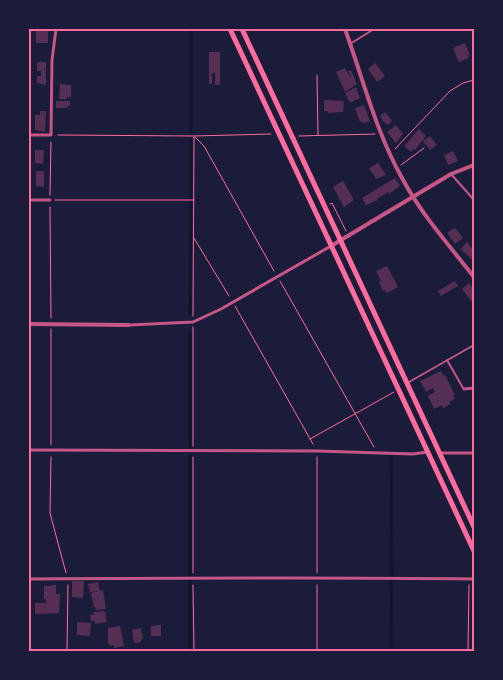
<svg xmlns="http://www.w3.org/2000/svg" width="503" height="680" font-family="'Space Grotesk',sans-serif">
<rect width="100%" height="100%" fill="#1b1b3a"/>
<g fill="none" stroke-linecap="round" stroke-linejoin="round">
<g stroke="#12122b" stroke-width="2.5">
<polyline points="191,132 191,29"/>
<polyline points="191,198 191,140"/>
<polyline points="190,314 191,203"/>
<polyline points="190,447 190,332"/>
<polyline points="391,455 392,576"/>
<polyline points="190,577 190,456"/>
<polyline points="391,580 392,651"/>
<polyline points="190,651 190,581"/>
</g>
</g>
<g fill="#542f53">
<rect x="36" y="29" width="12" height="14"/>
<polygon points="465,43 470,55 468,55 469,58 459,62 453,48"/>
<polygon points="209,52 220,52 220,85 215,85 215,73 212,73 212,84 209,84"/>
<polygon points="39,62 46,62 46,85 37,83 37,76 41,76 41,71 37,71 37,63"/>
<polygon points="375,63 385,76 377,82 368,69"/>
<polygon points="345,68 350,77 351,77 348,71 351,70 357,84 345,92 336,72"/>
<polygon points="60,84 71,85 71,97 67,97 67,99 59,99"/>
<polygon points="356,87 360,98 350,103 345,93"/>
<polygon points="324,100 344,101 343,112 329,113 327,111 324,111"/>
<polygon points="56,101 70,101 70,106 67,106 67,108 56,108"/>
<polygon points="364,105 370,121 363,123 362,121 360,122 355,108"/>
<polygon points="40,111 46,111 45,132 35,130 35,115 40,115"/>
<polygon points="385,112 392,121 388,125 381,120 382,119 380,116"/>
<polygon points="396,125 403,134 396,143 387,132"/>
<polygon points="419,129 426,136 415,150 414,149 411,152 404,146"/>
<polygon points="430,136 437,145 430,150 423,141"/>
<polygon points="35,150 44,150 43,164 35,163"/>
<polygon points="453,151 458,161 448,165 444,155"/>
<polygon points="378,163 386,175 376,179 369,168"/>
<polygon points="36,171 44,171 44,187 36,186"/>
<polygon points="395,178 400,186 389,194 388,192 377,199 378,200 366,205 362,198"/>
<polygon points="343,181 354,200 344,207 333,187"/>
<polygon points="454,228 456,229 463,238 455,244 447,233"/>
<polygon points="467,242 474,251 474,261 460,249"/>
<polygon points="387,266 398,287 387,293 385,290 383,291 379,282 381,281 376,271"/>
<polygon points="455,281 458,286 441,296 438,291"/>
<polygon points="469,283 474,290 474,300 472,302 462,289"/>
<polygon points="441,371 444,376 445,375 455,395 453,396 455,399 449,402 451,404 443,408 442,405 434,409 428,396 435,392 433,388 426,392 420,381"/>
<polygon points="72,581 84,581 83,598 72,597"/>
<polygon points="98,582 100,591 90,592 88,584"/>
<polygon points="56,585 56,594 60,594 59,613 35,614 35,603 46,603 46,599 44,599 44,586"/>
<polygon points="103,590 106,609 96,610 95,607 94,607 91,593"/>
<polygon points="105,611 107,622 95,624 95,621 91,621 90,615 94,615 93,612"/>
<polygon points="77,622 91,623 90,636 77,635"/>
<polygon points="161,625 161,636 151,636 151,626"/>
<polygon points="120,626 124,646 114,648 114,645 110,646 108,642 108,628"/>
<polygon points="141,628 143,639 141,639 141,642 134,643 132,630"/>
</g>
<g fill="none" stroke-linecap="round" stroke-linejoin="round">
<g stroke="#ff6b9d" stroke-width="1">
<polyline points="317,75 318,135"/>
<polyline points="58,135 194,136 271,134"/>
<polyline points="299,136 375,134"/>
<polyline points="195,137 204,146 274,271"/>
<polyline points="395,149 450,91 463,83 474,80"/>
<polyline points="401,165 424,148"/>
<polyline points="50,195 51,142"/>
<polyline points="55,200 194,200"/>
<polyline points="330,204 332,203 346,231"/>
<polyline points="50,207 51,318"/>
<polyline points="194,238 229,296"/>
<polyline points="280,281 374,447"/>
<polyline points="235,306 313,444"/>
<polyline points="193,316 194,137"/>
<polyline points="310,439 394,392"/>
<polyline points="51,445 51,329"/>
<polyline points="193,446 193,327"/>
<polyline points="51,457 50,513 66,573"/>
<polyline points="193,573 193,457"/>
<polyline points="317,573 317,457"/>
<polyline points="193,585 194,651"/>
<polyline points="67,651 68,585"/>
<polyline points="317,651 317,585"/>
<polyline points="468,651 469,585"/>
</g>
<g stroke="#c65784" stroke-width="2">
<polyline points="350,44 374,29"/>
<polyline points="451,174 474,200"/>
<polyline points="447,360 463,388"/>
<polyline points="409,382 474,345"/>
</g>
<g stroke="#c65784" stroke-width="3">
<polyline points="29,135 51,135 52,60 56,29"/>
<polyline points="29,200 50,200"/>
<polyline points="129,325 193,322 221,309 331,246"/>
<polyline points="464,389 474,388"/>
<polyline points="29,450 317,451 413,454 428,452"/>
<polyline points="440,453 474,453"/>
<path d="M29 579C177 578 326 577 474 579"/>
</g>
<g stroke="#c65784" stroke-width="4">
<path d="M345 29C363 79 376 132 402 178 421 214 449 245 474 277"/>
<polyline points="331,246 451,174 474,165"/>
<polyline points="29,324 129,325"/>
</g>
<g stroke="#ff6b9d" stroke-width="5">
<polyline points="230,29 474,551"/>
<polyline points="242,29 474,527"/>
</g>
</g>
<rect width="503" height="680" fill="none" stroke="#1b1b3a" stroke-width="60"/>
<rect x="30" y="30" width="443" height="620" fill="none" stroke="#ff6b9d" stroke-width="2"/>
</svg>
